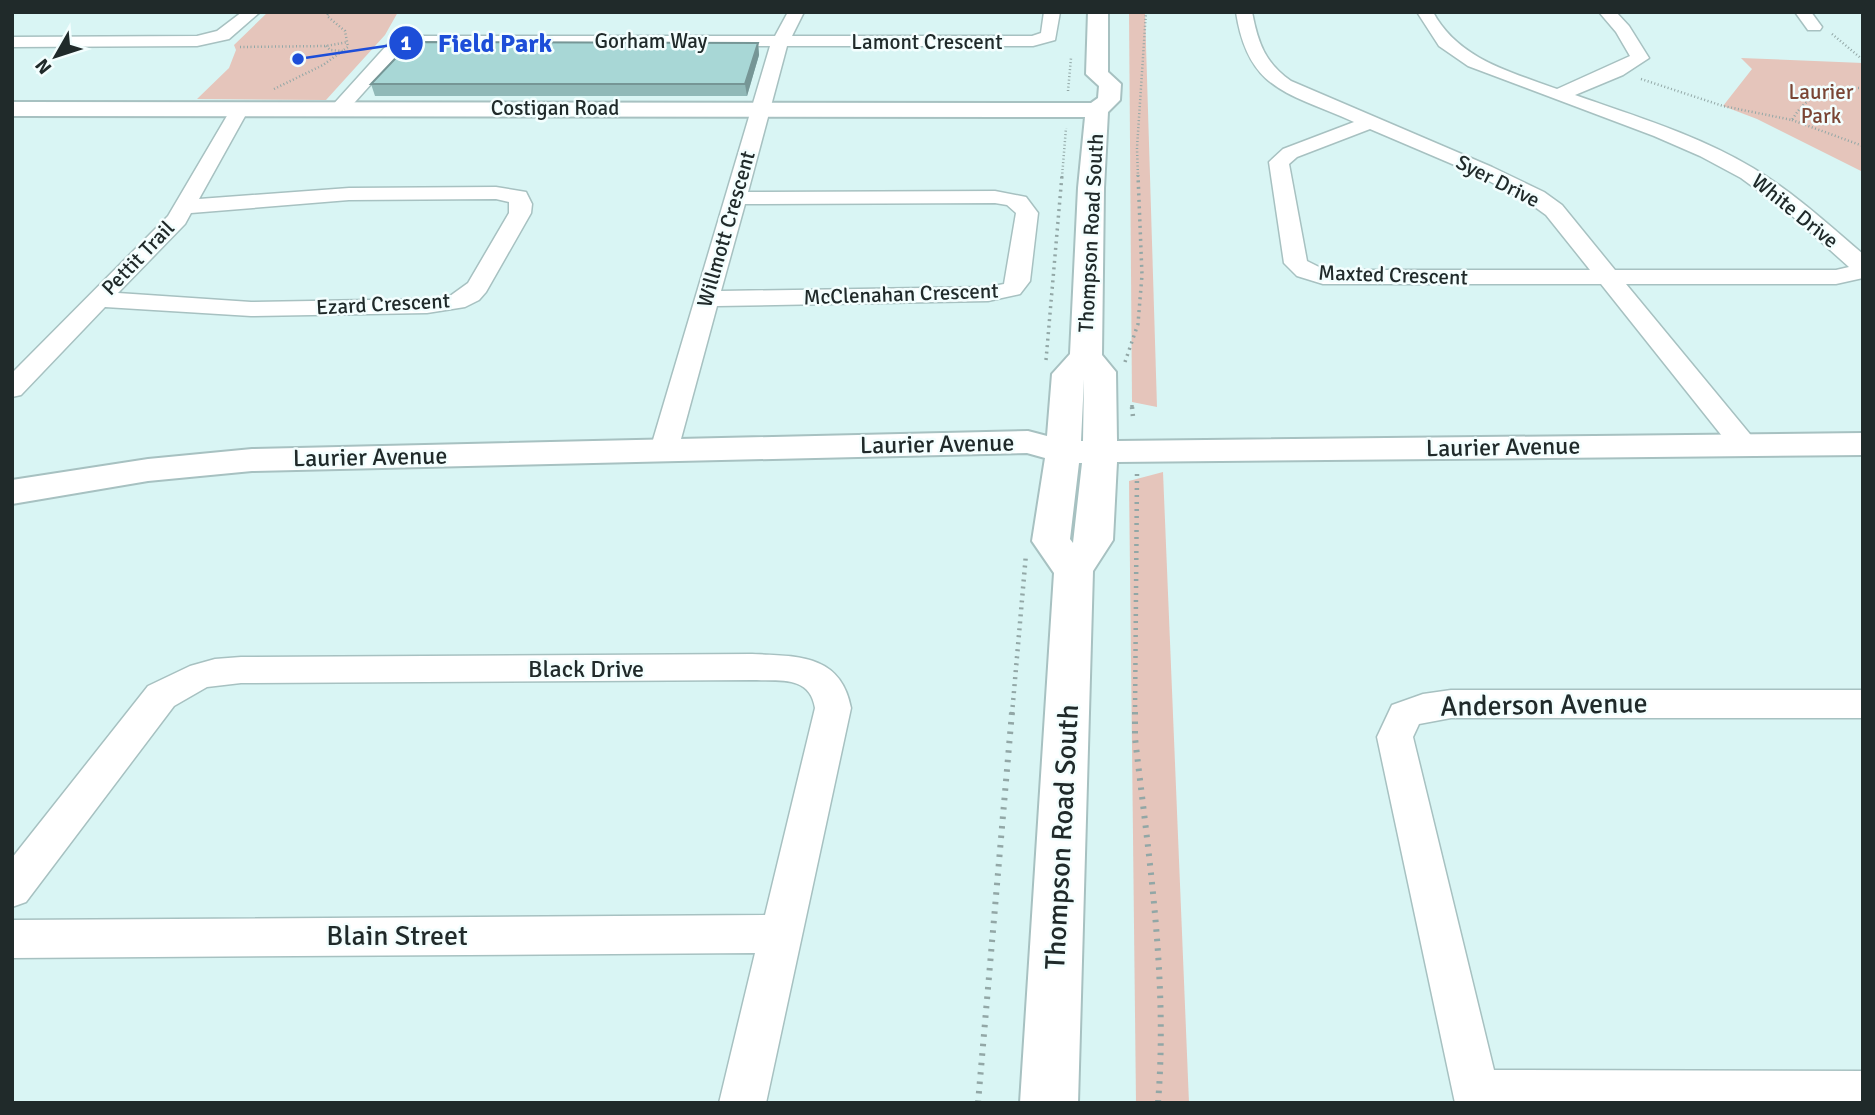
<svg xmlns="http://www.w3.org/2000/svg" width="1875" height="1115" font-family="Signika,sans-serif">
<rect width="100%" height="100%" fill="#d9f5f4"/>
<g fill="#e5c5bb">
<polygon points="268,12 398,12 385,35 326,100 197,99 229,68 236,50 234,45"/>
<polygon points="1129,12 1145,12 1157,407 1132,402"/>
<polygon points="1741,58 1863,63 1863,172 1757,119 1723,106 1752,69"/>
<polygon points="1163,472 1189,1103 1136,1103 1129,481"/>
</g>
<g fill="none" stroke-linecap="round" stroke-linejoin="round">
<g stroke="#a7c1c1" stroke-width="3">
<g id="street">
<polygon points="242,12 260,12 229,39 197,46 12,47 12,37 197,36 217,31"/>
<path d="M788 12H804L792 36H1032L1041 33 1044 12H1060L1055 40 1033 46H787L748 192 995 191 1026 197 1038 213 1030 281 1020 294 988 301 717 306 678 450 674 456 664 459 654 456 650 450 770 46H417L399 53 346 112H332L330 108 387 45 415 36H775ZM995 203 1007 205 1016 213 1004 284 988 287 721 291 745 204Z"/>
<path d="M1236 12H1252C1258 43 1265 63 1291 81L1492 167 1544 192 1562 205 1615 270H1836L1849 267 1790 214 1741 178 1700 156 1654 136 1468 66 1439 46 1417 12H1433C1458 59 1511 72 1557 89L1630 56 1616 32 1599 12H1616L1629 26 1649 58 1623 75 1575 95C1635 116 1698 135 1753 168 1793 192 1828 224 1863 254V278L1836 284H1626L1754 439 1758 445 1754 451 1744 454 1734 451 1601 284H1323L1297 276 1284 263 1269 162 1283 149 1354 122C1289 93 1248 91 1236 12ZM1370 129 1478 175 1528 202 1546 215 1590 270H1325L1307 261 1289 164 1297 157Z"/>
<polygon points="1795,12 1811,12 1822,27 1820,30 1808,30"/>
<path d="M240 103 249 109 199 199 349 188 496 187 526 192 532 204 531 213 486 292 479 300 465 307 427 313 251 316 105 307 21 395 12 397V373L168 216 231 109ZM496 199 509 202V213L468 283 450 296 427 299 251 302 118 293 185 224 191 213 349 200Z"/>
<path d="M752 654C797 656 841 654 851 708L766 1103H719L755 953 12 958V920L765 915 815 708C810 675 779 681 752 680L241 683 207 687 174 706 26 902 12 907V858L148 686 190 666 215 659 241 657Z"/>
<polygon points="1451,690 1863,690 1863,718 1451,718 1419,724 1413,737 1494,1070 1863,1071 1863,1103 1455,1103 1377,737 1392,705 1423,694"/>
</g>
</g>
<g stroke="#a7c1c1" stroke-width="4">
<path id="secondary" d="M1088 12H1108V72L1121 84 1120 100 1108 112 1104 188 1102 355 1116 372 1117 441 1863 433V455L1117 462 1113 540 1093 571 1078 1103H1020L1054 573 1032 541 1045 458 1027 453 252 471 148 481 12 504V480L148 459 252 449 1028 431 1047 436 1052 374 1070 354 1078 188 1085 117 12 116V102L1091 103 1098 98 1099 86 1086 74ZM1084 379 1083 441H1081ZM1079 463H1082L1073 543 1070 539Z"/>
</g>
<g stroke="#92a7a6" stroke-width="2.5" stroke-dasharray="1 2.5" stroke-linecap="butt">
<polyline points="1832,34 1863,60"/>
<polyline points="326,46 330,50 343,51"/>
<polyline points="240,47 326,46 348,42"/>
<path d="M1641 79 1723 106 1792 120C1809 91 1831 88 1863 88"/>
<polyline points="274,89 323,65 348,47 345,31 327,16 329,12"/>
<polyline points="1068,91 1071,58"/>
<polyline points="1792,120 1863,146"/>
<polyline points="1062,177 1066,128"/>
<polyline points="1138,177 1137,148 1146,12"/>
</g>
<g stroke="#92a7a6" stroke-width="3.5" stroke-dasharray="2 4.5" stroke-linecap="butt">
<polyline points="1046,360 1062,175"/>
<polyline points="1125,362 1138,324 1142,275 1138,175"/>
<polyline points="1132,405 1132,409"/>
</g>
<g stroke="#92a7a6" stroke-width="4.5" stroke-dasharray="2 5" stroke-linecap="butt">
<polyline points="1132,407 1133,417"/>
<polyline points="1012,714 1026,554"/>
<polyline points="1135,714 1137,474"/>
</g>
<g stroke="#92a7a6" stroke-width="6" stroke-dasharray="2.5 7" stroke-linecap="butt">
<path d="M1135 712V738C1149 858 1168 982 1158 1103"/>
<polyline points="978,1103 1012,712"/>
</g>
<use href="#street" fill="#fff" fill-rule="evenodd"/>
<use href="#secondary" fill="#fff" fill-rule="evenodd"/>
</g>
<polygon fill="#90b9b8" points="758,43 759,55 747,96 375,96 371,84"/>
<polygon fill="#769696" points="758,43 759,55 747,96 745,84"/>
<polygon fill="#a8d7d6" stroke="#769696" stroke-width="2" points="411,42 758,43 745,84 371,84"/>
<g text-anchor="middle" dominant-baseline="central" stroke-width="5" stroke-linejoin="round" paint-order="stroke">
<g font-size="21" fill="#202a2a" stroke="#f3fefe">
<text x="651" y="41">Gorham Way</text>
<text x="927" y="42">Lamont Crescent</text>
<text x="555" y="108">Costigan Road</text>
<text transform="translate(1498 181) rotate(27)">Syer Drive</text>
<text transform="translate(1795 211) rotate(39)">White Drive</text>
<text transform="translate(726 229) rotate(-74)">Willmott Crescent</text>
<text transform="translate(1091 233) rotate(-87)">Thompson Road South</text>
<text transform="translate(138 258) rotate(-46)">Pettit Trail</text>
<text transform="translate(1393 275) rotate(2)">Maxted Crescent</text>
<text transform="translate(901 294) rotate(-2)">McClenahan Crescent</text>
<text transform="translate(383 304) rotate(-3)">Ezard Crescent</text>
</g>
<g font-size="21" fill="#7a4534" stroke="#f3fefe">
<text x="1821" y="92">Laurier<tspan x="1821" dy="24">Park</tspan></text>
</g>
<g font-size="24" fill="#202a2a" stroke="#f3fefe">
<text transform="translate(937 444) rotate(-1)">Laurier Avenue</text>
<text transform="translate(1503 447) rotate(-1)">Laurier Avenue</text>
<text transform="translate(370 457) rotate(-1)">Laurier Avenue</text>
<text x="586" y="669">Black Drive</text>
</g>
<g font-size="28" fill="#202a2a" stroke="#f3fefe">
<text transform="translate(1544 705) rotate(-1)">Anderson Avenue</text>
<text transform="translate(1062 837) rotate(-87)">Thompson Road South</text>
<text x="397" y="936">Blain Street</text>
</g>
</g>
<path fill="none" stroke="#1d4ed8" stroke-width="2.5" d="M298 59L406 43"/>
<g fill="#1d4ed8" stroke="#f3fefe" stroke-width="2.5">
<circle cx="298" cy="59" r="7"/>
<circle cx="406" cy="43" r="18"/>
</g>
<g font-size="21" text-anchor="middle" font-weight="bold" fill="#fff">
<text x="406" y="50">1</text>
</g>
<g font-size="26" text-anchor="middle" font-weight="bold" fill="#1d4ed8" stroke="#f3fefe" stroke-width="5" stroke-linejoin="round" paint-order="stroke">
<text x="495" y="52">Field Park</text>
</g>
<rect width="1875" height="1115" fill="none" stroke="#202a2a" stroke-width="28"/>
<g transform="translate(56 56) rotate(231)" stroke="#f3fefe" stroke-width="5" paint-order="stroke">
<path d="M0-5L12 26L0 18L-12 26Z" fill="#202a2a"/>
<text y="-10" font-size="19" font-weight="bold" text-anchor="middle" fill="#202a2a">N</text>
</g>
</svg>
